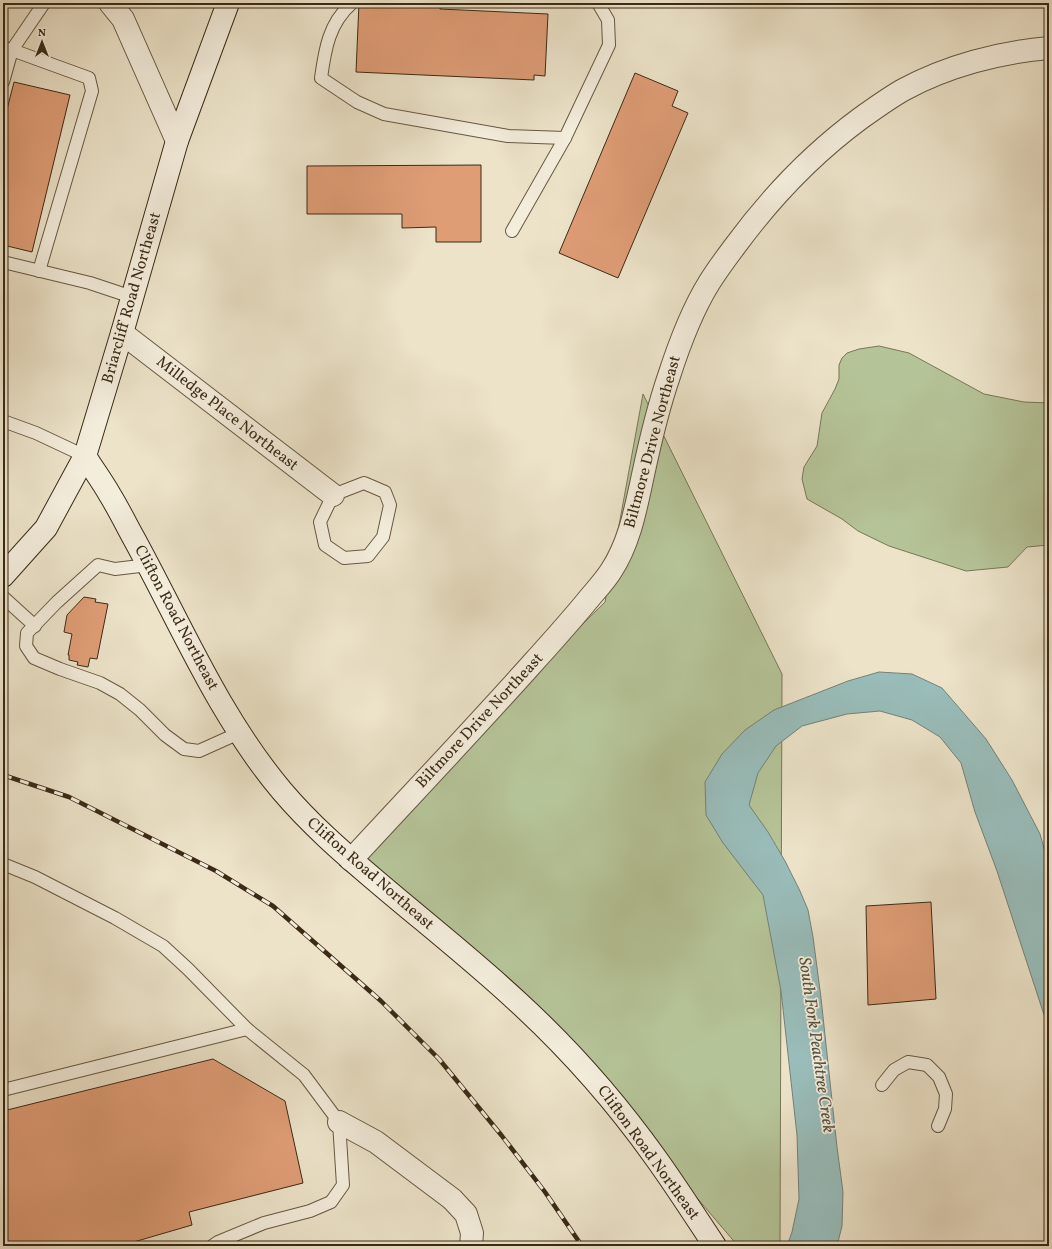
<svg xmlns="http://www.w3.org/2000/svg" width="1052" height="1249" font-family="Vollkorn,serif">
<rect width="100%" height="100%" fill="#ece3c9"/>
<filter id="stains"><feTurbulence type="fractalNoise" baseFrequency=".005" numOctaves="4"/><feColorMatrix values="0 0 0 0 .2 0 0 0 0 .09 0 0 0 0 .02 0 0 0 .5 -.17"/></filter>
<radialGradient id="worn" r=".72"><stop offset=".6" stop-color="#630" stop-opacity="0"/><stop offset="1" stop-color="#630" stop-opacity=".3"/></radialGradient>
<g fill="#b5c498" stroke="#787757">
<polygon points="879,346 909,353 984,394 1024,402 1049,403 1049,545 1027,547 1008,567 966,571 889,546 858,531 842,519 807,499 802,479 804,467 817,446 822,413 835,389 839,379 839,365 842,358 847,353 859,349"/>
<polygon points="643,394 782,674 780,1246 738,1246 605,1090 452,956 339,865 605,602"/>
</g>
<polygon fill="#99bdba" stroke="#738278" points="879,672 912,674 942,688 986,739 1012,780 1040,834 1049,866 1049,1030 997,871 975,812 961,763 940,737 912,720 880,711 847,714 802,726 776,746 758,773 749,805 768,832 785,861 800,891 808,910 813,937 821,998 837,1147 843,1192 842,1226 837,1246 787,1246 792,1232 799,1199 797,1135 781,991 763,895 723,843 706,815 705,782 722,754 745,730 774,710 848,681"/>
<g fill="#df9d76" stroke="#3b2a16">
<polygon points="359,3 403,3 440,5 440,9 548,14 545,76 534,75 534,80 356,72"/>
<polygon points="635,73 678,91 672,106 688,113 618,278 559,253"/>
<polygon points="14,82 70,95 32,252 3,245 3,125"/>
<polygon points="481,165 481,242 436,242 436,227 402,228 402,214 307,214 307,166"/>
<polygon points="84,597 96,599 95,602 108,604 97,659 90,658 88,667 77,665 78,662 69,660 69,655 68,655 72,634 64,632 67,615"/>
<polygon points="931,902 936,999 868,1005 866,906"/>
<polygon points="213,1059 285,1101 303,1183 189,1212 192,1225 120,1246 3,1246 3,1111"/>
</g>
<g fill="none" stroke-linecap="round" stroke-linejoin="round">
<g stroke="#675843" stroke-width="14">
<g id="service">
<path d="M352 3C329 23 325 49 321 78L357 102 384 114 508 136 565 138"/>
<polyline points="3,48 12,50 89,78 92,91 39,271"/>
<polyline points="3,82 12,50 44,3"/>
<polyline points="512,231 565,138 609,45 608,20 598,3"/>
<polyline points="3,262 90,283 132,297"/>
<polyline points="3,421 36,433 85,456"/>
<polygon points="364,483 385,492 390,505 383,537 368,556 344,558 325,545 320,522 333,495"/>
<polyline points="148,565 115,569 98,565 57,602 27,633 26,646 34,658 60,669 100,683 120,694 140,710 165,735 184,749 199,751 239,733"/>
<polyline points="3,597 35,626"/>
<polyline points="3,864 35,877 115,918 163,946 188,969 247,1029 304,1075 339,1122 343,1185 331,1202 310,1211 264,1223 218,1242 212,1246"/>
<polyline points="882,1085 894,1070 908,1062 927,1065 939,1077 946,1094 945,1109 938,1126"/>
<polyline points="3,1090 247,1029"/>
</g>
</g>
<g stroke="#675843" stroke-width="24">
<g id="minor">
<polyline points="110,3 123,19 177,141"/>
<polyline points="122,333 333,495"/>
<path d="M351 860C411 795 472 731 531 665 550 644 569 623 587 601 595 591 604 582 611 571 630 542 636 507 643 475 650 442 658 408 669 376 679 345 691 312 709 283 717 270 726 258 735 246 771 197 812 154 861 118 875 108 889 98 903 90 947 66 1000 52 1049 48"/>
<polyline points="339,1122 376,1142 452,1199 466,1214 472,1233 471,1246"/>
</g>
</g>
<g stroke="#3b2a16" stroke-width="24">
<g id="secondary">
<path d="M85 456C93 469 102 481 110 495 118 508 125 522 132 535 180 622 218 715 282 791 310 824 342 852 375 880 423 921 473 960 519 1003 569 1049 615 1101 655 1157 676 1186 695 1216 715 1246"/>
<polyline points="3,576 46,528 85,456 122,333 177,141 228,3"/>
</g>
</g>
<use href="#service" stroke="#f3eddc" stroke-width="12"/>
<use href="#minor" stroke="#f3eddc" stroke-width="22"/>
<use href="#secondary" stroke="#f3eddc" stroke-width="22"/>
<g stroke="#3b2a16" stroke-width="4.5">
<polyline id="rail" points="3,775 69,797 216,871 273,906 381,1001 439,1059 502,1136 545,1192 582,1246"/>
</g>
<use href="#rail" stroke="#f3eddc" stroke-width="3" stroke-dasharray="9" stroke-linecap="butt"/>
</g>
<g text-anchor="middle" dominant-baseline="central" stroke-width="3.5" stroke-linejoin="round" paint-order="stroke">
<g font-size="16" fill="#3b2a16" stroke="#f3eddc">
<text transform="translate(132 298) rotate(-74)">Briarcliff Road Northeast</text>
<text transform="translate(227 414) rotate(38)">Milledge Place Northeast</text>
<text transform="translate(653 442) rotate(-75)">Biltmore Drive Northeast</text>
<text transform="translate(176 618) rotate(62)">Clifton Road Northeast</text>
<text transform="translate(480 721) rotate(-47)">Biltmore Drive Northeast</text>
<text transform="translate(370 874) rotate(41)">Clifton Road Northeast</text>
<text transform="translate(648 1153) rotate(54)">Clifton Road Northeast</text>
</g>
<g font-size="17" font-style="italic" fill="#524f3f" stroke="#f3eddc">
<text transform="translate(816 1045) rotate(82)">South Fork Peachtree Creek</text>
</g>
</g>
<rect width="1052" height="1249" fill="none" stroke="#ece3c9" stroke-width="16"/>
<rect x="4" y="4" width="1044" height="1241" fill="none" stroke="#3b2a16" stroke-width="2"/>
<rect x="8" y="8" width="1036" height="1233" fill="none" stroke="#3b2a16"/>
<g transform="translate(42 42)" stroke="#f3eddc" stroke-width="3" paint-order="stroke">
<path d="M0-3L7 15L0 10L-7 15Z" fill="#3b2a16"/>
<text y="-6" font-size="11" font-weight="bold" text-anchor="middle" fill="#3b2a16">N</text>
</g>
<rect width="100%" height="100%" filter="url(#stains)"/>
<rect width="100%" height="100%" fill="url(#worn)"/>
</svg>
